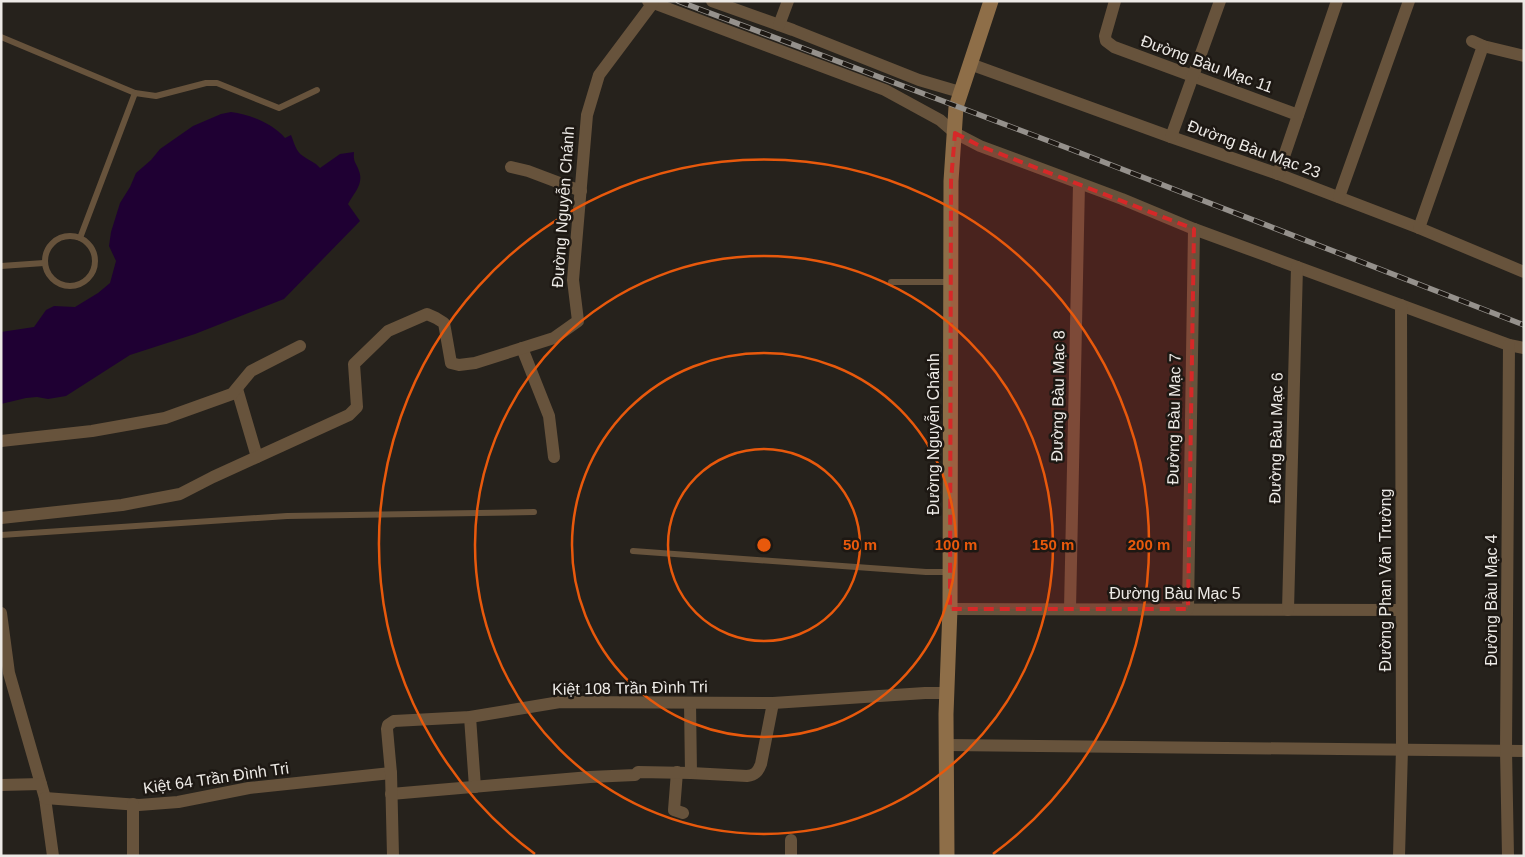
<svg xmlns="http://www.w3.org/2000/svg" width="1525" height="857" font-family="Arial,sans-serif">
<rect width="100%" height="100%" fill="#26221c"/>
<path fill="#1f0033" d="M231 112C251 115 272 123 285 138L291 135C294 142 296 152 303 156 310 161 315 162 320 168L340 154 354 152C353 163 356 162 359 171 364 184 354 193 348 204L360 221 284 299 195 334 130 355 66 396 48 399 37 397 26 398 1 404V332L34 327 46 310 54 306 75 307 98 293 110 283 116 261 109 246 111 232 120 203 130 187 136 173 151 160 160 149 193 126 221 114Z"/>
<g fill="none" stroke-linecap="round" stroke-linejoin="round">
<g stroke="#67533c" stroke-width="6">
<polyline points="1,37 135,93 80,238"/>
<polyline points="135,93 156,96 206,83 217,83 279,108 317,90"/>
<circle cx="70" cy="261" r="25"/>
<polyline points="1,266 44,263"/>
<polyline points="891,282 950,282"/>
<polyline points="1,535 287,516 534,512"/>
<polyline points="633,551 926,572 949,572"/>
</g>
<g stroke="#67533c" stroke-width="12">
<polyline points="648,1 885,90 940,120 955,133 980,146 1122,199 1194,229 1509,345 1524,348"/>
<polyline points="712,1 793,30 919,80 960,92"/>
<polyline points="1115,1 1105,36 1106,41 1114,47 1298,115"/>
<polyline points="779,25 788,1"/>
<polyline points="1472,41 1483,46 1524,56"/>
<polyline points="970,64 1171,137 1278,174 1419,228 1524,272"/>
<polyline points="1171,137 1220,1"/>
<polyline points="511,167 528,171 581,191"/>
<polyline points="1278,174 1337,1"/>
<polyline points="1339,197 1409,1"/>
<polyline points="1419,228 1483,46"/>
<polyline points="522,348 549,416 554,457"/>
<polyline points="237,389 257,457"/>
<polyline points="1,441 92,431 165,418 232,394 251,371 300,346"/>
<polyline points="1,518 122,505 180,494 213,477 349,415 357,407 354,364 388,331 427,314 436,318 444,323 451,363 459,365 475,363 554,338 578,321 573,280 587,115 599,75 653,3"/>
<polyline points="950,609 1401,610"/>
<polyline points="1070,609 1079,184"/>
<polyline points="1188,609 1194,229"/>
<polyline points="1288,610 1297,267"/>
<polyline points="1,613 9,673 45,798 53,856"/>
<polyline points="470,717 475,787"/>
<polyline points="947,745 1524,751"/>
<polyline points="677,772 674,810 683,813"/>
<path d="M691 773 747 776C755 775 758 772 761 764L773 703"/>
<polyline points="1,785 41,784"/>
<polyline points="391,794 590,777 635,775 638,772 691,773 690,703"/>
<polyline points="45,798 139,805 178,802 249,788 391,773"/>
<polyline points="133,856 133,804"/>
<polyline points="393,856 391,773 387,729 388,725 394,721 470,717 560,702 773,703 925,693 946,693"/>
<polyline points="791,856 791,840"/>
<polyline points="1399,856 1402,749 1401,305"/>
<polyline points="1508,856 1506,750 1509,345"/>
</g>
<polyline stroke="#8e6e48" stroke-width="15" points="947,856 946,714 950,609 951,181 956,107 991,1"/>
<g stroke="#95918c" stroke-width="5.5">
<polyline id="rail" points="678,1 1070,149 1524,325"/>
</g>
<use href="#rail" stroke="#1d1813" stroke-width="4" stroke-dasharray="11" stroke-linecap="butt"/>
</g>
<path fill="#d62828" fill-opacity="0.2" stroke="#d62828" stroke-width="4" stroke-dasharray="10 6" stroke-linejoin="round" d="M955 133 980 146 1194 229 1188 609H950L951 181Z"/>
<g fill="none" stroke="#e8590c" stroke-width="2.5">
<circle cx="764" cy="545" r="96"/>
<circle cx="764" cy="545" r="192"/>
<circle cx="764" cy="545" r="289"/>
<path d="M535 854A385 385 0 1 1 993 854"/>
</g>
<g text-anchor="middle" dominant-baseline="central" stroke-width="5" stroke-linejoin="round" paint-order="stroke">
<g font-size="16" fill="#edeae6" stroke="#1d1813">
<text transform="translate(1207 64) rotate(20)">Đường Bàu Mạc 11</text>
<text transform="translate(1254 149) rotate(20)">Đường Bàu Mạc 23</text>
<text transform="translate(563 207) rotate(-86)">Đường Nguyễn Chánh</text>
<text transform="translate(1058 396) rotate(-89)">Đường Bàu Mạc 8</text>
<text transform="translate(1174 419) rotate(-89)">Đường Bàu Mạc 7</text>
<text transform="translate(933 434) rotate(-90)">Đường Nguyễn Chánh</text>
<text transform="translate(1276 438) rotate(-89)">Đường Bàu Mạc 6</text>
<text transform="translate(1385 580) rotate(-90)">Đường Phan Văn Trường</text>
<text x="1175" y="593">Đường Bàu Mạc 5</text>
<text transform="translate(1491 600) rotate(-90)">Đường Bàu Mạc 4</text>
<text transform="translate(630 688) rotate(-1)">Kiệt 108 Trần Đình Tri</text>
<text transform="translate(216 778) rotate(-8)">Kiệt 64 Trần Đình Tri</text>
</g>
</g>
<circle cx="764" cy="545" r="8" fill="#e8590c" stroke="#1d1813" stroke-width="2.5"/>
<g font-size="15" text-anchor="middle" font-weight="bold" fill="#e8590c" stroke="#1d1813" stroke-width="5" stroke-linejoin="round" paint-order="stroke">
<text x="860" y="550">50 m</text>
<text x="956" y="550">100 m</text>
<text x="1053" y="550">150 m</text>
<text x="1149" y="550">200 m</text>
</g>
<rect width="1525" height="857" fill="none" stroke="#edeae6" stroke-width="5"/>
</svg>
